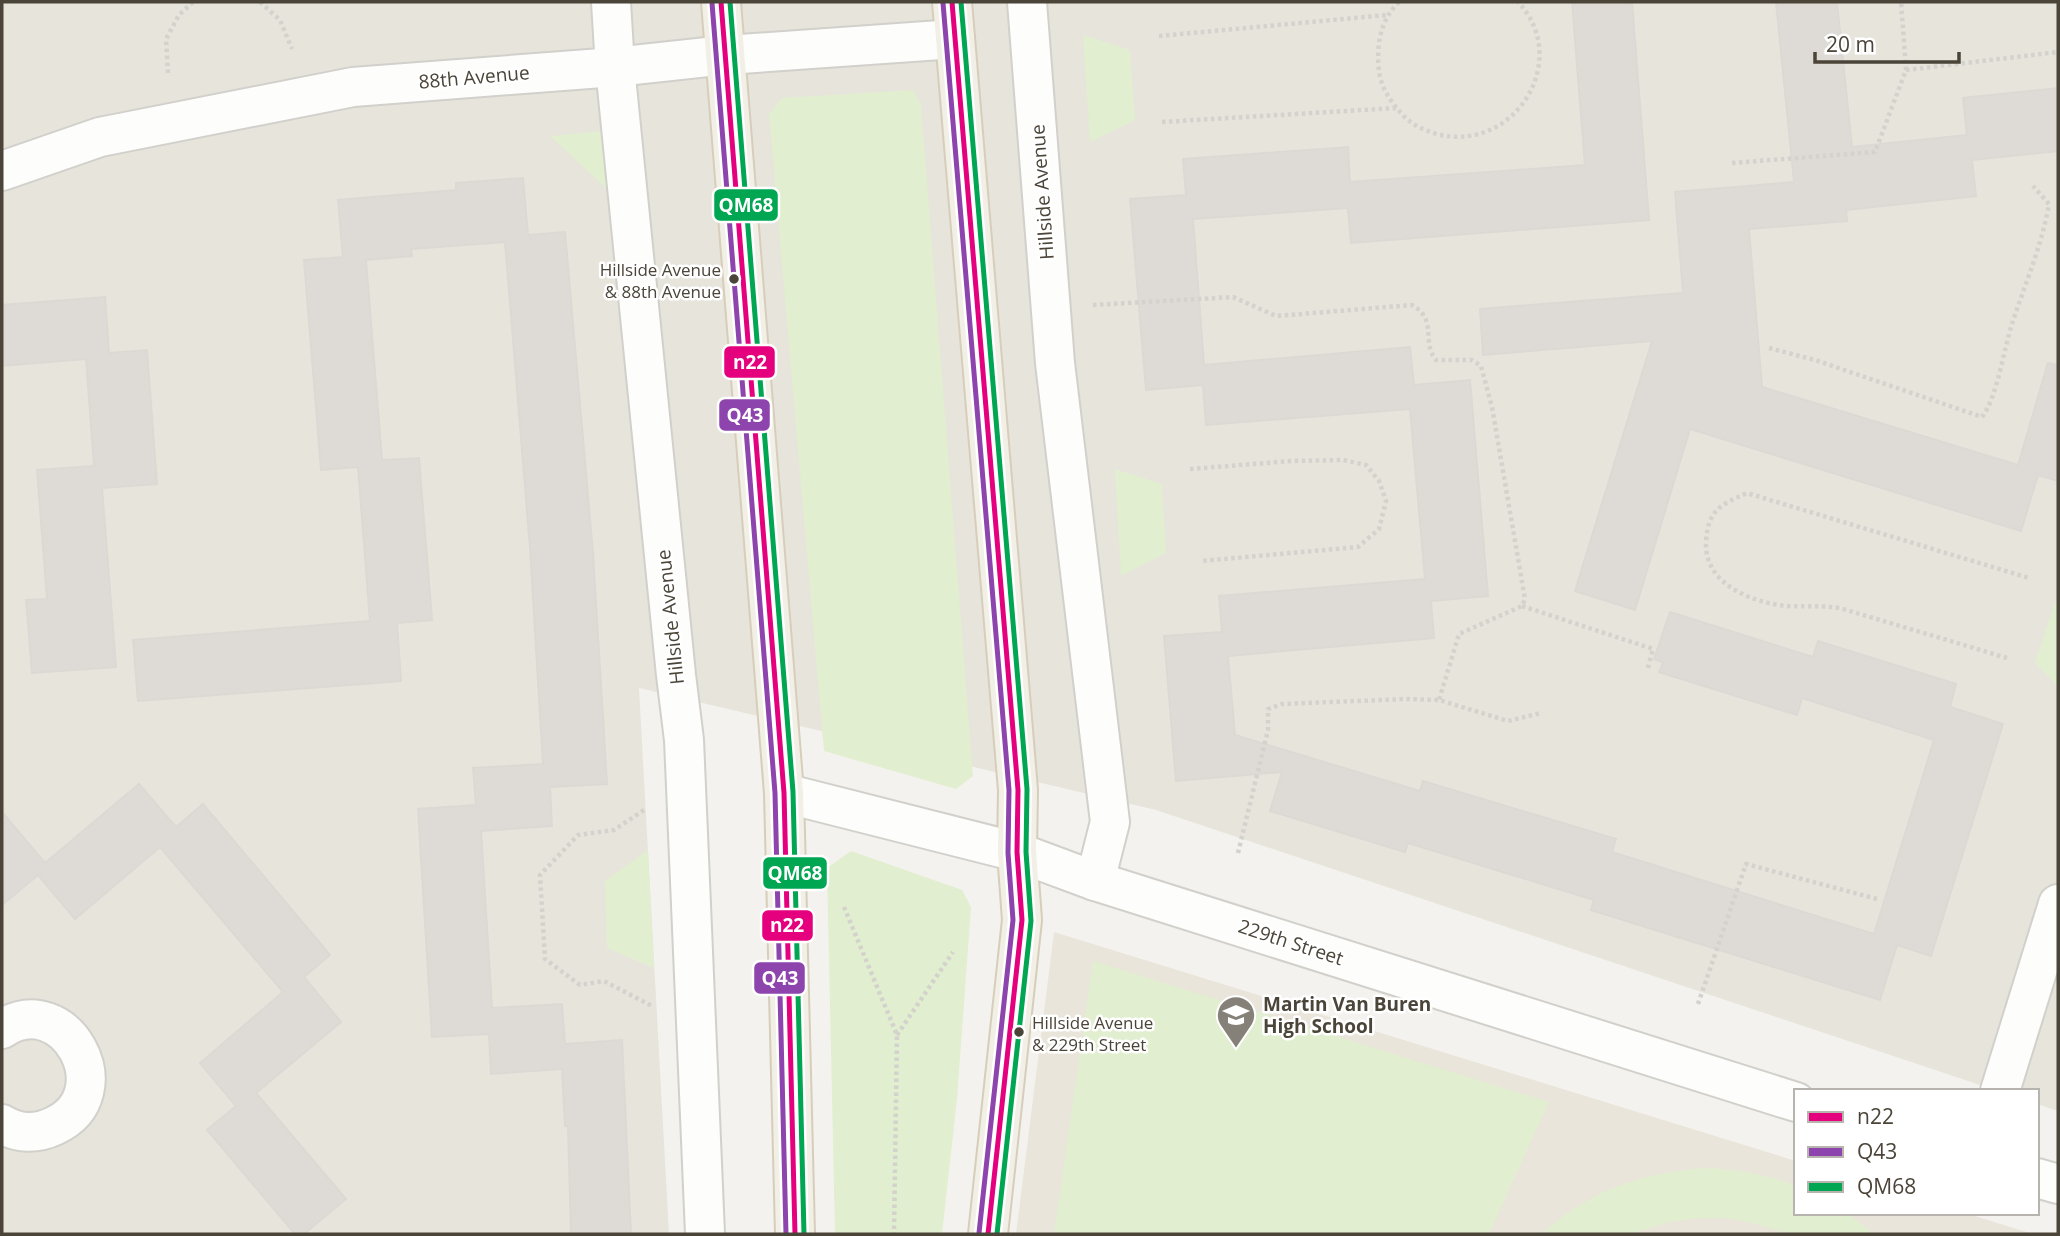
<svg xmlns="http://www.w3.org/2000/svg" width="2060" height="1236" font-family="'Open Sans',sans-serif">
<rect width="100%" height="100%" fill="#f4f2ee"/>
<polygon fill="#e7e4dc" points="2,2 2058,2 2058,1111 2037,1104 2037,1091 1998,1091 1156,810 639,688 669,1234 2,1234"/>
<polygon fill="#eae5da" points="1054,932 1796,1161 1796,1213 1965,1213 2033,1234 1016,1234"/>
<g fill="#e1eecf">
<polygon points="1083,35 1130,50 1135,120 1090,142"/>
<polygon points="913,90 921,105 973,776 956,789 824,751 769,114 782,98"/>
<polygon points="604,131 609,191 550,136"/>
<polygon points="1115,469 1162,484 1166,553 1121,576"/>
<polygon points="2058,601 2058,686 2035,663 2055,602"/>
<polygon points="648,850 654,968 607,948 605,881"/>
<polygon points="851,851 962,890 971,907 957,1099 942,1234 835,1234 827,868"/>
<polygon points="1093,961 1549,1102 1489,1234 1054,1234"/>
<path d="M1705 1168C1736 1169 1767 1174 1796 1186V1213H1848L1874 1234H1788L1750 1222 1725 1218H1700L1669 1222 1631 1234H1542C1589 1190 1642 1173 1705 1168Z"/>
</g>
<g fill="#dedbd6" stroke="#dcd9d4" stroke-width="2">
<polygon points="1572,2 1632,2 1649,220 1351,243 1348,208 1193,219 1204,365 1410,347 1414,385 1470,380 1488,596 1431,601 1434,638 1228,656 1235,735 1420,791 1423,781 1616,839 1612,852 1874,934 1934,740 1802,698 1797,715 1659,672 1663,662 1654,659 1670,612 1813,657 1818,641 1956,684 1950,707 2003,724 1931,956 1897,945 1880,1000 1591,910 1594,900 1408,843 1405,852 1270,811 1282,772 1176,781 1164,636 1222,632 1219,596 1425,579 1410,409 1206,425 1203,385 1146,390 1130,199 1186,195 1183,159 1348,147 1350,182 1585,165"/>
<polygon points="1776,2 1837,2 1852,147 1967,135 1963,98 2058,88 2058,151 1972,160 1976,196 1846,210 1847,221 1749,229 1762,387 2018,465 2048,363 2058,365 2058,481 2038,475 2021,531 1690,429 1635,610 1575,591 1652,341 1483,355 1480,309 1683,293 1675,192 1794,182"/>
<polygon points="523,178 528,235 565,232 593,553 607,784 550,787 552,826 481,831 492,1008 562,1004 565,1044 622,1040 631,1234 571,1234 568,1126 565,1126 562,1069 491,1074 489,1034 432,1037 418,809 476,805 473,768 543,764 530,548 505,242 411,249 412,256 366,260 382,460 419,458 432,620 397,623 401,681 138,701 133,640 370,621 358,467 321,470 304,260 343,257 338,200 456,190 456,183"/>
<polygon points="105,297 109,353 147,350 157,484 102,488 116,667 32,673 26,600 47,599 37,470 94,466 86,359 2,366 2,305"/>
<polygon points="139,784 176,827 203,804 330,955 304,977 341,1022 256,1093 346,1199 304,1234 295,1234 207,1130 236,1106 200,1063 283,992 160,847 75,919 38,875 2,905 2,812 45,863"/>
</g>
<g fill="none" stroke-linecap="round" stroke-linejoin="round">
<g stroke="#d2d0cb" stroke-width="42">
<g id="street">
<polyline points="611,2 615,67 676,675 684,740 705,1234"/>
<polyline points="1027,2 1055,363 1110,822 1095,881"/>
<polyline points="2,171 100,137 353,87 615,67 726,55 955,39"/>
<polyline points="784,793 1017,852 1095,881 1796,1102"/>
<path d="M2 1029C65 987 124 1094 54 1126 37 1134 18 1134 2 1124"/>
<polyline points="2000,1091 2058,904"/>
<polyline points="2037,1178 2058,1184"/>
</g>
</g>
<g stroke="#d6cebb" stroke-width="42">
<g id="primary">
<polyline points="721,2 784,793 795,1234"/>
<polyline points="952,2 1018,790 1017,852 1022,920 988,1234"/>
</g>
</g>
<g stroke="#d3d2cc" stroke-width="4.5" stroke-dasharray="3.5 3.5" stroke-linecap="butt">
<polyline points="260,2 280,20 292,49"/>
<path d="M1399 2C1380 20 1376 46 1379 71 1381 87 1390 101 1401 113 1410 124 1423 130 1437 134 1514 154 1573 60 1518 2"/>
<polyline points="1159,36 1387,15"/>
<polyline points="1906,70 2058,52"/>
<polyline points="168,73 166,39 179,15 193,2"/>
<polyline points="1162,122 1396,108"/>
<polyline points="1732,163 1875,152 1906,70 1901,2"/>
<path d="M1093 305 1233 297 1276 316 1412 305C1438 319 1421 342 1436 360H1472L1481 366 1492 407 1525 599 1522 606 1459 634 1439 700"/>
<path d="M1769 348 1815 360 1982 417C1997 398 2004 348 2012 324 2025 284 2042 245 2049 204L2033 186"/>
<polyline points="1190,469 1291,461 1343,460 1366,465 1379,481 1386,501 1379,529 1358,547 1201,561"/>
<polyline points="1522,606 1653,649 1647,671"/>
<path d="M2007 658 1840 608C1820 605 1805 607 1786 606 1751 602 1704 584 1706 542 1708 510 1720 505 1747 493L2029 578"/>
<polyline points="644,810 614,830 578,835 540,875 545,959 580,985 604,981 652,1006"/>
<polyline points="1238,853 1268,730 1268,709 1282,704 1406,699 1439,700 1508,721 1541,713"/>
<polyline points="844,907 897,1035 894,1234"/>
<polyline points="1698,1004 1746,864 1877,899"/>
<polyline points="897,1035 953,952"/>
</g>
<use href="#street" stroke="#fdfdfc" stroke-width="38"/>
<use href="#primary" stroke="#f2efe6" stroke-width="38"/>
<g stroke="#fff" stroke-width="10">
<g id="bus-1">
<polyline points="721,2 784,793 795,1234"/>
<polyline points="952,2 1018,790 1017,852 1022,920 988,1234"/>
</g>
</g>
<g stroke="#fff" stroke-width="10">
<g id="bus-2">
<polyline points="712,3 775,793 786,1234"/>
<polyline points="943,3 1009,790 1008,853 1013,920 979,1233"/>
</g>
</g>
<g stroke="#fff" stroke-width="10">
<g id="bus-3">
<polyline points="730,2 793,792 804,1234"/>
<polyline points="961,2 1027,789 1026,852 1031,921 997,1234"/>
</g>
</g>
<use href="#bus-1" stroke="#e5007d" stroke-width="5"/>
<use href="#bus-2" stroke="#8e44ad" stroke-width="5"/>
<use href="#bus-3" stroke="#00a651" stroke-width="5"/>
</g>
<defs>
<g id="school-pin" transform="scale(2.0125)"><path d="M0 17L-7.5 6A9.5 9.5 0 1 1 7.5 6Z" fill="#868178" stroke="#fff"/><path d="M0-5L7-2L0 1L-7-2ZM-4 1L0 2.5L4 1V4Q0 6-4 4Z" fill="#fff"/></g>
</defs>
<g fill-rule="evenodd">
<use href="#school-pin" x="1236" y="1015"/>
</g>
<g fill="#4b4439" stroke="#fff" stroke-width="2.5">
<circle cx="734" cy="279" r="6"/>
<circle cx="1019" cy="1032" r="6"/>
</g>
<g text-anchor="middle" dominant-baseline="central" stroke-width="5" stroke-linejoin="round" paint-order="stroke">
<g font-size="17" fill="#4b4439" stroke="#fff" text-anchor="end">
<text x="721" y="269">Hillside Avenue<tspan x="721" dy="22">&amp; 88th Avenue</tspan></text>
<text x="1032" y="1022" text-anchor="start">Hillside Avenue<tspan x="1032" dy="22">&amp; 229th Street</tspan></text>
</g>
<g font-size="19" fill="#4b4439" stroke="#fff">
<text transform="translate(474 77) rotate(-5)">88th Avenue</text>
<text transform="translate(1042 192) rotate(-94)">Hillside Avenue</text>
<text transform="translate(670 617) rotate(-96)">Hillside Avenue</text>
<text transform="translate(1291 942) rotate(18)">229th Street</text>
</g>
<g font-size="19" font-weight="bold" fill="#4b4439" stroke="#fff" text-anchor="start">
<text x="1263" y="1004">Martin Van Buren<tspan x="1263" dy="22">High School</tspan></text>
</g>
</g>
<g stroke="#fff" stroke-width="2.5">
<rect x="713" y="188" width="66" height="34" rx="7" fill="#00a651"/>
<rect x="723" y="345" width="53" height="34" rx="7" fill="#e5007d"/>
<rect x="718" y="398" width="53" height="34" rx="7" fill="#8e44ad"/>
<rect x="762" y="856" width="66" height="34" rx="7" fill="#00a651"/>
<rect x="761" y="909" width="53" height="33" rx="7" fill="#e5007d"/>
<rect x="753" y="961" width="53" height="34" rx="7" fill="#8e44ad"/>
</g>
<g font-size="19" text-anchor="middle" font-weight="bold" fill="#fff">
<text x="746" y="212">QM68</text>
<text x="750" y="369">n22</text>
<text x="745" y="422">Q43</text>
<text x="795" y="880">QM68</text>
<text x="787" y="932">n22</text>
<text x="780" y="985">Q43</text>
</g>
<rect width="2060" height="1236" fill="none" stroke="#4b4439" stroke-width="7"/>
<rect x="1794" y="1089" width="245" height="126" fill="#ffffff" stroke="#b7b4b0" stroke-width="2"/>
<rect x="1808" y="1112" width="35" height="10" fill="#e5007d" stroke="#b7b4b0" stroke-width="2"/>
<text x="1857" y="1124" font-size="21" fill="#4b4439">n22</text>
<rect x="1808" y="1147" width="35" height="10" fill="#8e44ad" stroke="#b7b4b0" stroke-width="2"/>
<text x="1857" y="1159" font-size="21" fill="#4b4439">Q43</text>
<rect x="1808" y="1182" width="35" height="10" fill="#00a651" stroke="#b7b4b0" stroke-width="2"/>
<text x="1857" y="1194" font-size="21" fill="#4b4439">QM68</text>
<path d="M1815 52v10h144v-10" fill="none" stroke="#4b4439" stroke-width="3.5"/>
<text x="1826" y="52" font-size="21" fill="#4b4439" stroke="#ffffff" stroke-width="5" paint-order="stroke">20 m</text>
</svg>
